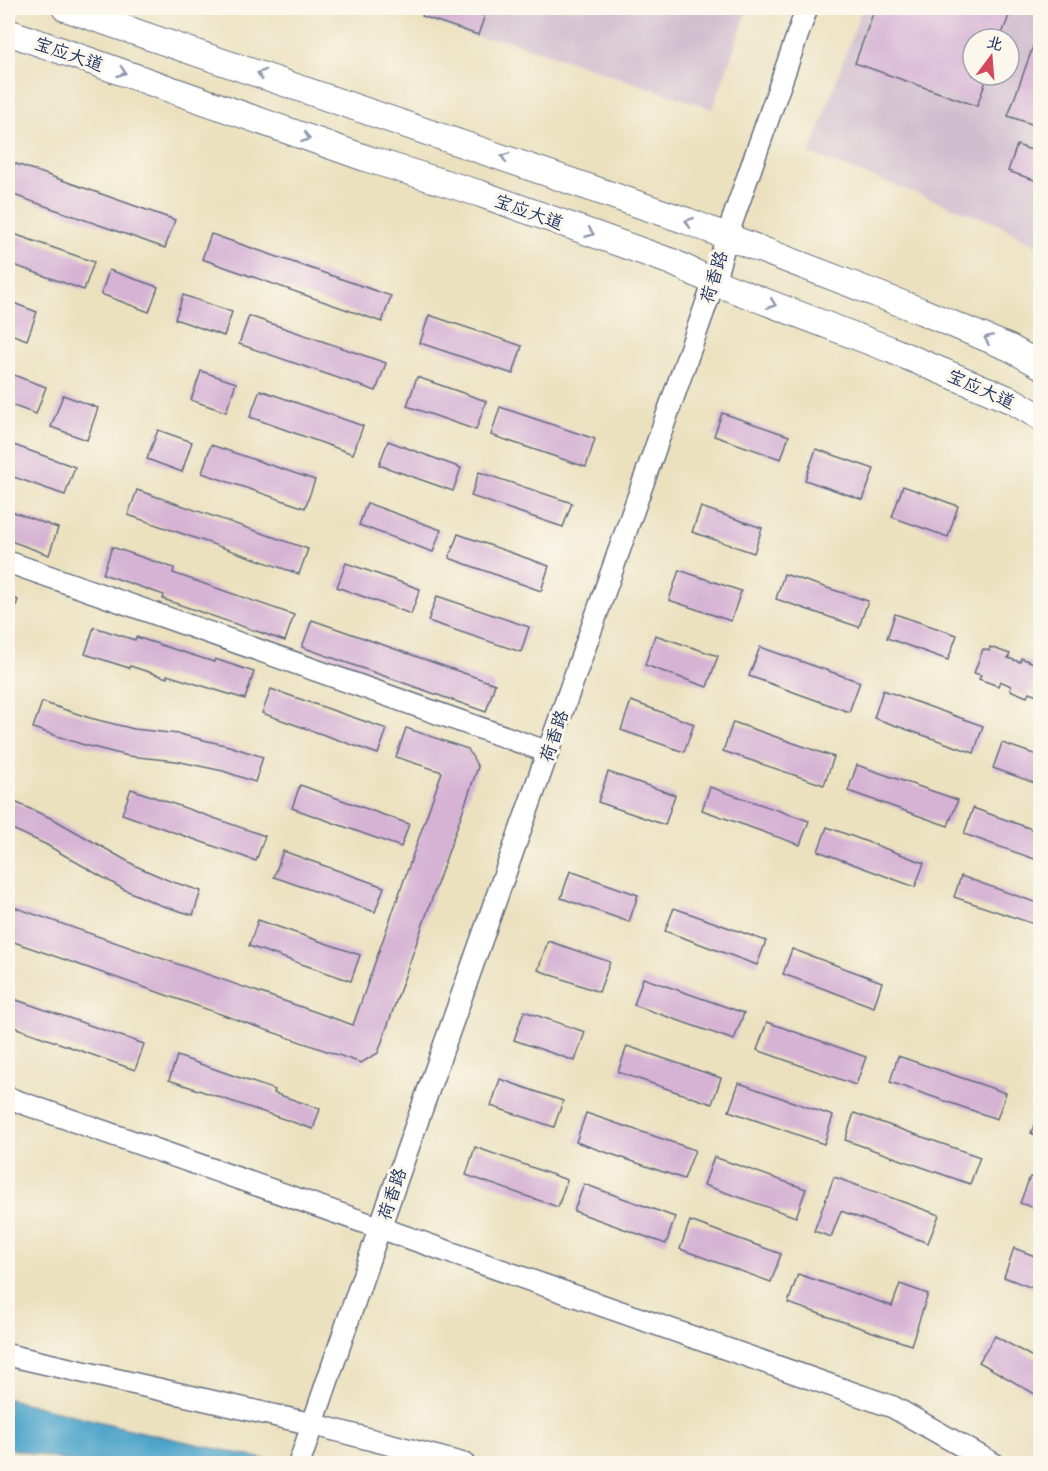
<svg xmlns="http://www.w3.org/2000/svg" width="1048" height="1471" font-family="Sriracha,'LXGW WenKai TC',sans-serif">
<rect width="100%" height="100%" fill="#fbf7ec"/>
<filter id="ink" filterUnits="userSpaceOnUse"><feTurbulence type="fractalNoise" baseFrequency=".0167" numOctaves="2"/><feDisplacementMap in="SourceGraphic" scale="12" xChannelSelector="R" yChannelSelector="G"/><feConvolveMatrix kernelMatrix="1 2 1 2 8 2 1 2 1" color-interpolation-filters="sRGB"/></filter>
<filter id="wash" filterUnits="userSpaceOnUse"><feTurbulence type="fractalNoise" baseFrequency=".008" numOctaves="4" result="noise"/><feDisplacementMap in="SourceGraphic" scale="24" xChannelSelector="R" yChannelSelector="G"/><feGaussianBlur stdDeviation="1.35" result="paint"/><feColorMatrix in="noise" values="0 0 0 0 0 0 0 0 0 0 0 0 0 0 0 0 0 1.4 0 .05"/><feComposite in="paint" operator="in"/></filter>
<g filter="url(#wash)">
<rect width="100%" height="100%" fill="#ebe1bf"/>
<g fill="#d0bdcd" fill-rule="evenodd">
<polygon points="394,8 748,8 713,109 507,40 479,38"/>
<path d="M862 8H1040V247L995 223 810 154ZM973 39H1009V75H973Z"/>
</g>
<polygon fill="#4ea5ca" stroke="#346a94" stroke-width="1.5" points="8,1399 133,1430 281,1463 77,1463 8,1448"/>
<g id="blocks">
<g fill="#d6b2d4">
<polygon points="425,8 481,8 487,9 478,35 422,16"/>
<polygon points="875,8 1012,8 1000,39 973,39 973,75 988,75 977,106 855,63"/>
<polygon points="1040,27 1040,127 1008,116"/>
<polygon points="1017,145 1040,153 1040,182 1008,171"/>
<polygon points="8,161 175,220 165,248 8,193"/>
<polygon points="8,232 94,262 84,290 8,263"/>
<polygon points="211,234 391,296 382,322 202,259"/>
<polygon points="109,270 158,287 149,312 101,294"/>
<polygon points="183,295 232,312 224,336 175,319"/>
<polygon points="8,301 37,312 27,340 8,333"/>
<polygon points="429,315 522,346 513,374 420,343"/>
<polygon points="249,316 386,363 376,391 239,344"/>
<polygon points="201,371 236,383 226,412 191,400"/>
<polygon points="8,373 46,387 36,414 8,404"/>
<polygon points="417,377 486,401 476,430 407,406"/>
<polygon points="260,390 363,426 353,454 250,417"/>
<polygon points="63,395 98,408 87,440 51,427"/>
<polygon points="500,407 595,439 586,467 491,435"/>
<polygon points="722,413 789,436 781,459 714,436"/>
<polygon points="158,430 192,442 182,472 147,459"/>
<polygon points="388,441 461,468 453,491 379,465"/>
<polygon points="8,443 75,467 65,495 8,475"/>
<polygon points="211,445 315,480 305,508 202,473"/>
<polygon points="816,449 874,469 863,500 805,480"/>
<polygon points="479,472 572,503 563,527 471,496"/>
<polygon points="903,486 958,506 948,537 892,517"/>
<polygon points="137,490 308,549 299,574 128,515"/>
<polygon points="367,503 441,530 433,552 359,525"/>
<polygon points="701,507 762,528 754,553 692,532"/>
<polygon points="8,510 58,528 49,555 8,540"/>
<polygon points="458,534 549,566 541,591 449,558"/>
<polygon points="112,547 174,568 173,573 294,615 285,641 163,599 164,595 103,574"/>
<polygon points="346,563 420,589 411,614 337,587"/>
<polygon points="679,570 741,591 731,621 669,600"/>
<polygon points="784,574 868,601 859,627 776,599"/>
<polygon points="8,596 18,600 8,629"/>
<polygon points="437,596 529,627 521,652 428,621"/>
<polygon points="895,614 957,635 948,660 887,638"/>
<polygon points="312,620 495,684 486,712 302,647"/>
<polygon points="94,627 135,640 136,637 214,662 215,659 254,672 245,699 167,675 167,678 130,666 129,668 85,654"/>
<polygon points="655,635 718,656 707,687 645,665"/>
<polygon points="760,647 860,682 849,712 749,676"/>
<polygon points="990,647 1010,654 1008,658 1020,662 1021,658 1039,665 1037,668 1040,669 1040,684 1037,695 1029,692 1027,697 1010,690 1011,686 1000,681 998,686 979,679 981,675 974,673 983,649 989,651"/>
<polygon points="271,689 387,729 378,754 262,713"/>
<polygon points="883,690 983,726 974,753 874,718"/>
<polygon points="631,701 694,724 684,752 621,730"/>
<polygon points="42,702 90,718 134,729 179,734 229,746 263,757 255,782 223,771 176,761 128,756 81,744 33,728"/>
<polygon points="733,722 834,757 824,785 723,751"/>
<polygon points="406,728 468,749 478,767 378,1053 361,1063 8,940 8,905 353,1025 442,772 396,757"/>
<polygon points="1002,743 1040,756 1040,785 993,768"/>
<polygon points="857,765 958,800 948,826 848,791"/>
<polygon points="608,772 675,795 665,825 598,802"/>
<polygon points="300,785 409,824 401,847 292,808"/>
<polygon points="710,787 809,821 800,845 702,810"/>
<polygon points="131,789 265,836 256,861 122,814"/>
<polygon points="8,799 55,820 136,866 170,881 201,891 193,915 160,905 123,889 45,844 8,827"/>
<polygon points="973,808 1040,832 1040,861 964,834"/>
<polygon points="827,827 924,863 915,887 818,851"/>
<polygon points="283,851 384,887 375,912 274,877"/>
<polygon points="570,871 638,895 629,922 561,898"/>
<polygon points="961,876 1040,904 1040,926 954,897"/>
<polygon points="674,908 766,941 757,965 665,931"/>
<polygon points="258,920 360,955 351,981 249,946"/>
<polygon points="548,941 610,962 599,992 538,970"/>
<polygon points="792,949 882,982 874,1007 783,974"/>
<polygon points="643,978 744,1013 734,1040 634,1005"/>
<polygon points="8,997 144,1044 135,1070 8,1025"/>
<polygon points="524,1011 585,1032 575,1061 514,1040"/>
<polygon points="767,1022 866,1057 856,1085 757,1050"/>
<polygon points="627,1046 721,1078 712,1104 618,1072"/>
<polygon points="177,1056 275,1090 274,1093 320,1109 313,1129 169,1080"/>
<polygon points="898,1056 1006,1093 997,1119 890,1082"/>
<polygon points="500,1079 563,1101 554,1127 491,1106"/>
<polygon points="739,1083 833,1116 824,1144 729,1111"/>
<polygon points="1040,1109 1040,1137 1031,1133"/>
<polygon points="586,1113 695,1150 684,1179 576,1142"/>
<polygon points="854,1113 980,1157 970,1184 845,1140"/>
<polygon points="475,1147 567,1180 558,1207 466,1175"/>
<polygon points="714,1157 806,1189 796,1217 704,1185"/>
<polygon points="834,1177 939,1215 928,1243 841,1211 831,1237 814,1231"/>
<polygon points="1030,1177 1040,1180 1040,1210 1020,1203"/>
<polygon points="584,1184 675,1217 666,1244 574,1211"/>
<polygon points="690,1221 781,1254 771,1282 680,1249"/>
<polygon points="1014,1248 1040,1258 1040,1291 1004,1277"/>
<polygon points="798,1274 892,1306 900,1284 928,1294 911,1345 788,1303"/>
<polygon points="995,1336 1040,1361 1040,1397 979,1362"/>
</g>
</g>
</g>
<g filter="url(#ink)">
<use href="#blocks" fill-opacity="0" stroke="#646d80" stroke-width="1.5"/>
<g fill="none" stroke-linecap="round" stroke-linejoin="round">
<g stroke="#646d80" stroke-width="24">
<g id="minor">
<polyline points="8,562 548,752"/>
<polyline points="8,1098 893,1407 994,1464"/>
<polyline points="8,1355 312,1424 464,1464"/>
<polyline points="299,1464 380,1227 714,282 727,236 807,8"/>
</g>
</g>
<g stroke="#646d80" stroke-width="28">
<g id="major">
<polyline points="65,8 687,221 921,311 1010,348 1040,365"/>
<polyline points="8,32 368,159 481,194 672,262 714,282 889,349 1013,401 1040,417"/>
</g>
</g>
<use href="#minor" stroke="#fff" stroke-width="21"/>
<use href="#major" stroke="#fff" stroke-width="26"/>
</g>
<defs><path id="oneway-chevron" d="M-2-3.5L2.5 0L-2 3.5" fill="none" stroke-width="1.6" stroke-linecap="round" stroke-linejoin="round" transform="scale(1.5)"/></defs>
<g stroke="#8d97ae">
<use href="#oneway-chevron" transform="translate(122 72) rotate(19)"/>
<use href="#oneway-chevron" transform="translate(261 74) rotate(-161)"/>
<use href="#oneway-chevron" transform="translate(306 138) rotate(19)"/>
<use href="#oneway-chevron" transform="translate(505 157) rotate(-161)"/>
<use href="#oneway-chevron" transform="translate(689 222) rotate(-160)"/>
<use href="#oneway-chevron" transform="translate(590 233) rotate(20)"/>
<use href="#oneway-chevron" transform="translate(772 304) rotate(21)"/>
<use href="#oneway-chevron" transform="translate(988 339) rotate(-157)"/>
</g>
</g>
<g text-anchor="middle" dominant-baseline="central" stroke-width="6" stroke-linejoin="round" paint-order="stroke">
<g font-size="18" fill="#1b2f5e" stroke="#fbf7ec">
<text transform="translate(69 54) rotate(19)">宝应大道</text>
<text transform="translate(529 212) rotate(20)">宝应大道</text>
<text transform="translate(714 277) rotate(-73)">荷香路</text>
<text transform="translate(981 389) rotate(24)">宝应大道</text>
<text transform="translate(554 736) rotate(-71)">荷香路</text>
<text transform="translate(392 1194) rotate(-71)">荷香路</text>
</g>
</g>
<rect width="1048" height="1471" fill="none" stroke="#fbf7ec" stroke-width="30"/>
<g transform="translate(991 57) rotate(16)"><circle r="28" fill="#fbf7ec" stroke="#a1a7b3" stroke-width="1.5"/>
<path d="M0-4.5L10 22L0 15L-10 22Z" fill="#d1495b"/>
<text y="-9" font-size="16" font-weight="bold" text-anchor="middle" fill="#1b2f5e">北</text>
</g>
</svg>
